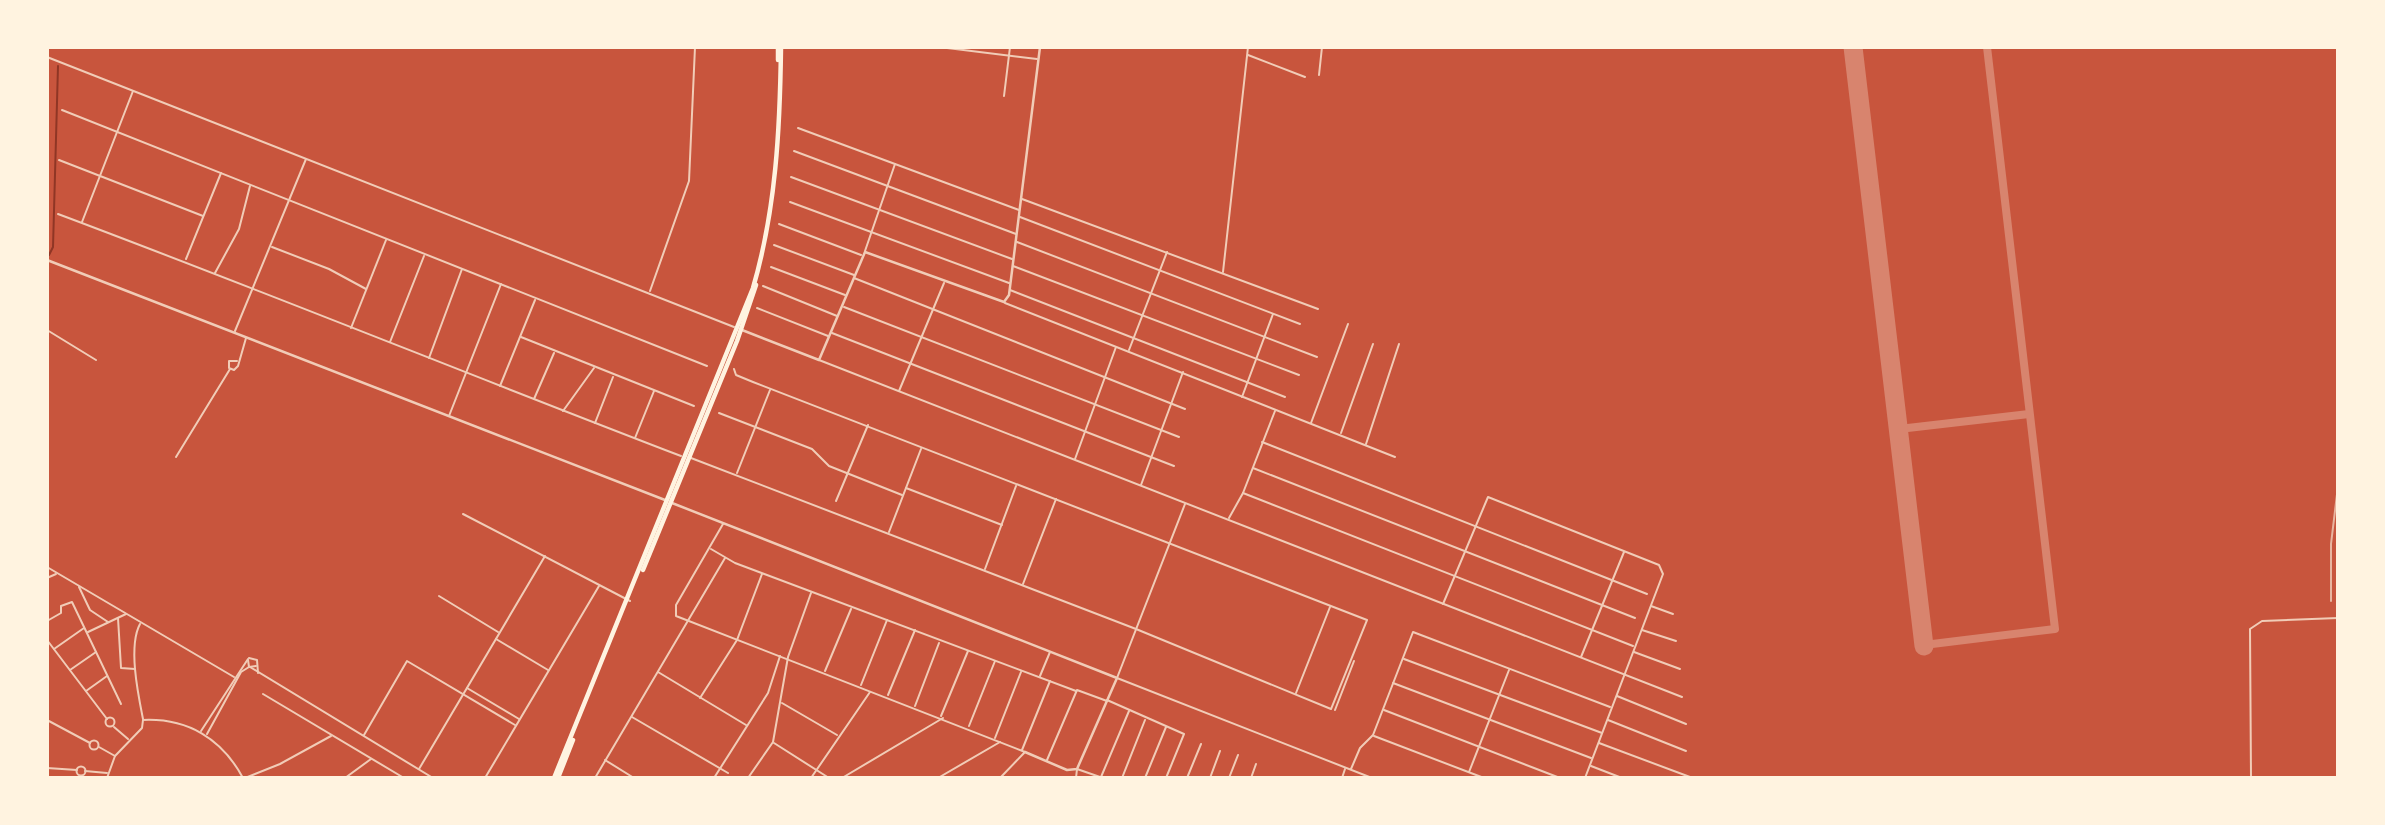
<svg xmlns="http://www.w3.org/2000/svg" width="2385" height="825" font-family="Helvetica,sans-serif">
<rect width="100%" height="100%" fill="#c8553d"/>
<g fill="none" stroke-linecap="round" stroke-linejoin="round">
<polyline stroke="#8f3625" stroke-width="2" points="49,255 53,247 58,66"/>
<g stroke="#d8846e" stroke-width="8">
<polyline points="1899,429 2029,414"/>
<polyline points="1924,645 2055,629 1987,47"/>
</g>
<polyline stroke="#d8846e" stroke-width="19" points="1853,47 1924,646"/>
<g stroke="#f1ccb7" stroke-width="2">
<polyline points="939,47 1037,59"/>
<polyline points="1248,55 1305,77"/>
<polyline points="47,57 734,327"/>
<polyline points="1319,75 1322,47"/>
<polyline points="1004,96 1010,47"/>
<polyline points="62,110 707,366"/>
<polyline points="798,128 1019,210"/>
<polyline points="794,151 1016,234"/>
<polyline points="47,157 48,157"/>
<polyline points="59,160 203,216"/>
<polyline points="791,177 1012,259"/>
<polyline points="1022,199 1318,309"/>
<polyline points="790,202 1009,283"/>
<path d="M58 214C266 292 472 376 681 456"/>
<polyline points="1020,217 1300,324"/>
<polyline points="82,222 133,91"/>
<polyline points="779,224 861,255"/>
<polyline points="1017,242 1317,357"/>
<polyline points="774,245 854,275"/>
<polyline points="272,247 329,269 366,289"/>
<polyline points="865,251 895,164"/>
<polyline points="186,259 221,173"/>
<polyline points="1013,266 1299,375"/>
<polyline points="771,267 845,295"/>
<polyline points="1223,272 1248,47"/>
<polyline points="215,273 239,229 250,186"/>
<polyline points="854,278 1185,409"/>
<polyline points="763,286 837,316"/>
<polyline points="1010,290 1285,397"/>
<polyline points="650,291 689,181 695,47"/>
<polyline points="1005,303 1395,457"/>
<polyline points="844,307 1179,437"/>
<polyline points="757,308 828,336"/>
<polyline points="351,328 386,240"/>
<polyline points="47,330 96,360"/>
<polyline points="235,331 306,159"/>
<polyline points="832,333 1174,466"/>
<polyline points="521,337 694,406"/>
<polyline points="390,342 424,256"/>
<polyline points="1129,350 1167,252"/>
<polyline points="429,358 462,269"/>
<polyline points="819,360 1682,697"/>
<polyline points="237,361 229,361 229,368 234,370 238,366 246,338"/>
<polyline points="500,386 535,300"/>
<polyline points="899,391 944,283"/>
<polyline points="1242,397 1273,314"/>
<polyline points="534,399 554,353"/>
<polyline points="563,411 594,368"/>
<polyline points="719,413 812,449 829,466 902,495"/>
<polyline points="449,416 501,284"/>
<polyline points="595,423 613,377"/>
<polyline points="1311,423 1348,324"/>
<polyline points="1341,433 1373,344"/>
<polyline points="635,438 654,391"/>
<polyline points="1262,442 1647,594"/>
<polyline points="1366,444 1399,344"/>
<polyline points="176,457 230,369"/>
<polyline points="691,458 1136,629 1331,709 1367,620 753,382 736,375 734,369"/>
<polyline points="1075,459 1116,347"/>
<polyline points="1253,468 1635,618"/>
<polyline points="737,473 770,390"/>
<polyline points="1141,485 1183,372"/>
<polyline points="906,488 1002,525"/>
<polyline points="1243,493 1633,646"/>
<polyline points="836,501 868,425"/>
<polyline points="1185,504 1117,678 1372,778"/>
<polyline points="463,514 630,601"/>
<polyline points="1229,518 1243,493 1275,411"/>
<polyline points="723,524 676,605 676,616 1025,752 1000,778"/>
<polyline points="889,532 921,449"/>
<polyline points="711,549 735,563 1076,691"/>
<polyline points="47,567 234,677"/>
<polyline points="985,569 1016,486"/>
<polyline points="47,578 56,574"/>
<polyline points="1023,584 1056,499"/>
<polyline points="79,587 90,610 108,622"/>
<polyline points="439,596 498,632"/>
<polyline points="1443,604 1488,497 1659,565 1663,574 1585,778"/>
<polyline points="1651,606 1673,614"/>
<polyline points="118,618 121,668 135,669"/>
<polyline points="47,621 61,613 61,606 72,602 121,704"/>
<path d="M140 624C128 646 138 694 143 719"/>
<polyline points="1642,630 1676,641"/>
<polyline points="88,632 126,614"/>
<polyline points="496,639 548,670"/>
<polyline points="47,640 107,719"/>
<polyline points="54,649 84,628"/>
<polyline points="1634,652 1680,669"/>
<polyline points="1581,657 1624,552"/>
<polyline points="249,658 257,660 258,673"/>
<polyline points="1404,659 1602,733"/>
<polyline points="248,660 249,667 256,666"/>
<polyline points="250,667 433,778"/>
<polyline points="70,670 96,652"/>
<polyline points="825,671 851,609"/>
<polyline points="658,672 746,725"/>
<polyline points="1040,676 1050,652"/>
<polyline points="1393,683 1591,758"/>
<polyline points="861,685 887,620"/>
<polyline points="467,688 519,719"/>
<polyline points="86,691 107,676"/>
<polyline points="1296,693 1330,607"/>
<polyline points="263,694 404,778"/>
<polyline points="888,695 915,630"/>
<polyline points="1617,696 1686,724"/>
<polyline points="700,698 737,640 762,574"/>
<polyline points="1107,700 1184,734 1166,778"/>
<polyline points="782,703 837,735"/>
<polyline points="915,706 939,643"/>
<polyline points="1335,710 1354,661"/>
<polyline points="1384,710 1560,778"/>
<polyline points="941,716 968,651"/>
<polyline points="632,717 728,773"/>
<circle cx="110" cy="722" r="4.5"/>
<polyline points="47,720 90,743"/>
<polyline points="1608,720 1686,751"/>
<polyline points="969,726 995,661"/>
<polyline points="114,727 128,739"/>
<polyline points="201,731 248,659"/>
<polyline points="207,734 241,672 249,667"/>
<polyline points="364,735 407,661 515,725"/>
<polyline points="1374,736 1484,778"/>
<polyline points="995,738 1021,672"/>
<circle cx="94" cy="745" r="4.5"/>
<polyline points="774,743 829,778"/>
<polyline points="1599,743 1690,777"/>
<polyline points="99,747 115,756"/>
<polyline points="1022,750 1050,681"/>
<polyline points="605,760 634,778"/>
<polyline points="1047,760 1077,690 1107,701"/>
<polyline points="1591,766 1622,778"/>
<circle cx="81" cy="771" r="4.5"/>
<polyline points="47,768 77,770"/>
<polyline points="419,769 545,556"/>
<polyline points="1351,769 1360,748 1373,735 1413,632 1610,707"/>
<polyline points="85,771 107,773"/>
<polyline points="1469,772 1509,670"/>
<polyline points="1101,777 1129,711"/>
<path d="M107 778 115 756 142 728 143 720C188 718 222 739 243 778"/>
<polyline points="245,778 280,764 331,736"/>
<polyline points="345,778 371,759"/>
<polyline points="485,778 599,586"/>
<polyline points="595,778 725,558"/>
<polyline points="714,778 768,693 780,656"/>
<polyline points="748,778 773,742 788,657 811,593"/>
<polyline points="811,778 870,692"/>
<polyline points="842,778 943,718"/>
<polyline points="938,778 1000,742"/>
<polyline points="1076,778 1077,769 1100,777"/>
<polyline points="1122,778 1145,720"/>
<polyline points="1145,778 1166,727"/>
<polyline points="1187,778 1201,744"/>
<polyline points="1210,778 1220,751"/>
<polyline points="1229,778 1238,755"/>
<polyline points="1251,778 1256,764"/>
<polyline points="1271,778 1272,777"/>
<polyline points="1342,778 1345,769"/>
<polyline points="2251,778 2250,629 2262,621 2338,618"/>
</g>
<g stroke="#f1ccb7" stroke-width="2.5">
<polyline points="47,260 665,500"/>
<polyline points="742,330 819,360 865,252 1004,302 1009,295 1040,47"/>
<polyline points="672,503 1117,678 1077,769 1067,770 1025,752"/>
</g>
<g stroke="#fff3e0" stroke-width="4.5">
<polyline points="778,47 778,60"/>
<polyline points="643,570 737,341 756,285"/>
<path d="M554 778 753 288C776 209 780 129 781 47"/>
<polyline points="558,778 573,740"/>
</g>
<polyline stroke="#e9b49f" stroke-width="2" points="2331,601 2331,544 2338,486"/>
</g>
<rect width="2385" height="825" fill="none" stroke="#fff3e0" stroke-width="98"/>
</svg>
